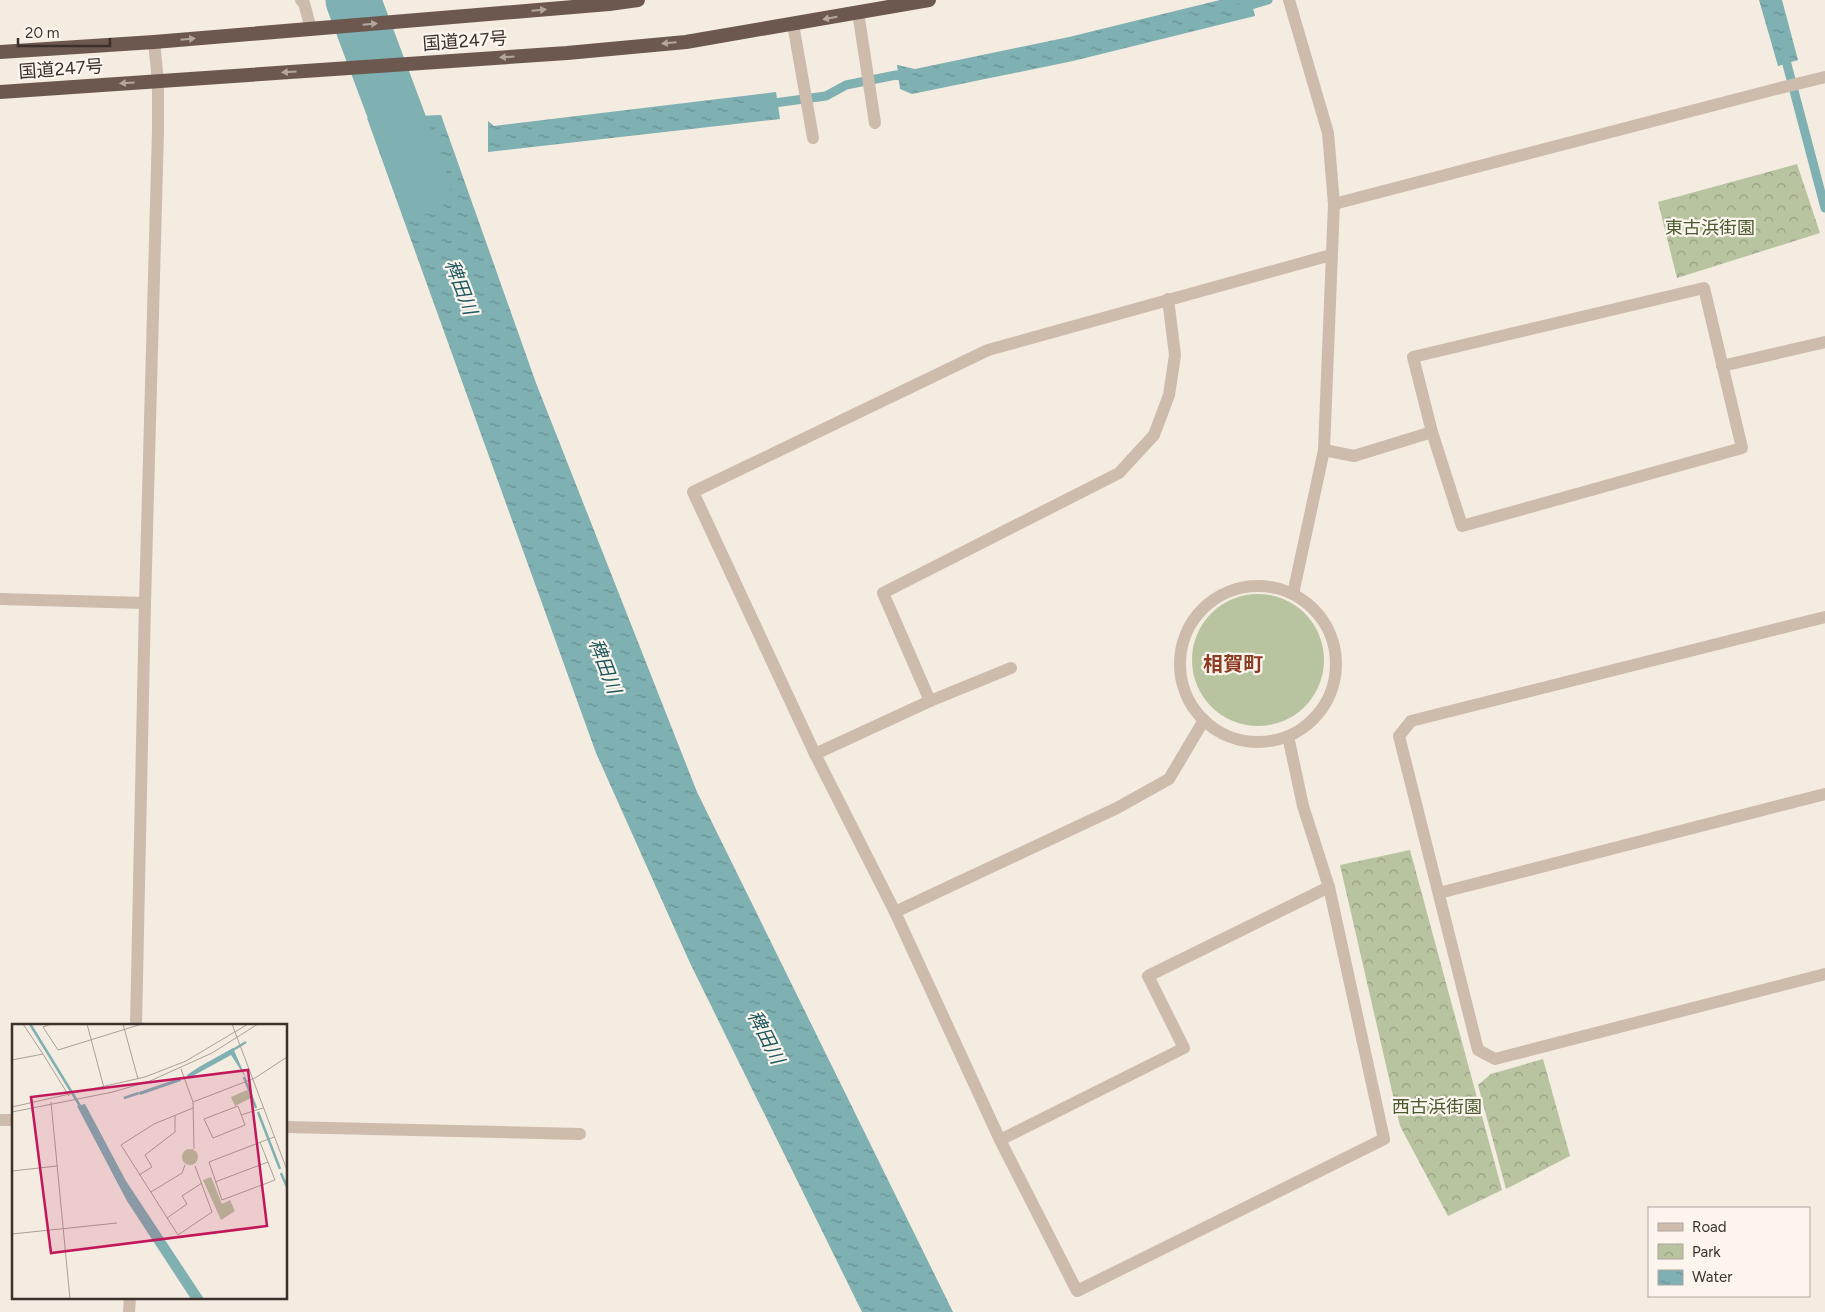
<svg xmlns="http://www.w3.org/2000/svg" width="1825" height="1312" font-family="Figtree,'Noto Sans JP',sans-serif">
<defs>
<pattern id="park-crowns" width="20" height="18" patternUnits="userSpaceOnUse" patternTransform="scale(1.25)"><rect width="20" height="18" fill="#b8c4a0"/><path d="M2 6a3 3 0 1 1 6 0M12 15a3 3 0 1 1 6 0" fill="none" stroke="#97a083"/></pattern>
<pattern id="water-ripples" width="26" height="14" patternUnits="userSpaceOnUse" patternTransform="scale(1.25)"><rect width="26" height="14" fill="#7fb0b2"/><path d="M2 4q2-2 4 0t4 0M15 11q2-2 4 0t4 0" fill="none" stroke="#699091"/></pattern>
</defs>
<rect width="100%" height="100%" fill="#f4ebe1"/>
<circle fill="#b8c4a0" cx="1258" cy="660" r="66"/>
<g fill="url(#park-crowns)">
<polygon points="1797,164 1820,233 1677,278 1658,202"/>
<polygon points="1410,850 1502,1190 1448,1216 1400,1126 1340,865"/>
<polygon points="1543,1059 1570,1156 1506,1189 1478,1085 1491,1074"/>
</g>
<g fill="url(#water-ripples)">
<polygon points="1220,0 1251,0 1255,16 1073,61 912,94 900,89 897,65 915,69 1069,37"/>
<polygon points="1759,0 1782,0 1798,60 1778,66"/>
<polygon points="776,92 780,119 488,152 488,121 494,126"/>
<polygon points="441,115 536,383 697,792 953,1312 862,1312 690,963 596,753 367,118"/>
</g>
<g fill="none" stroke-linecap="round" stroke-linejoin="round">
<g stroke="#7fb0b2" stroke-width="9">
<polyline points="1241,8 1268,0"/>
<polyline points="1784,53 1825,208"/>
<polyline points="767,104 826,96 846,85 896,75 909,78"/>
</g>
<polyline stroke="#7fb0b2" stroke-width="55" points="353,0 423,187"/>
<g stroke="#cdbbac" stroke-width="12">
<polyline points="858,12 875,123"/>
<polyline points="793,24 813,138"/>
</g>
<g stroke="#cdbbac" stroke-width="12">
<polyline points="301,0 304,3 311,29"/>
<polyline points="1289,0 1328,133 1334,204 1324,450 1293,594"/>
<polyline points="1334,204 1776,89 1825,77"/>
<polygon points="1704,288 1742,448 1462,526 1432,432 1413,357"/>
<polyline points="1722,366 1825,342"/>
<polyline points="1324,450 1354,456 1432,432"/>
<circle cx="1258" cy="664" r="78"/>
<polyline points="0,599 145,603"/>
<polyline points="1825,617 1411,721 1399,736 1478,1050 1495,1059 1825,974"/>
<polyline points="930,701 1011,668"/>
<polyline points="1288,736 1303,806 1329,887 1384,1139 1077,1291 1000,1140 895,912 815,754 693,492 988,350 1331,255"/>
<polyline points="815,754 930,701 883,593 1119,473 1154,435 1169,395 1175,355 1168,299"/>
<polyline points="1439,893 1825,794"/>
<polyline points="895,912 1117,808 1169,779 1204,720"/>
<polyline points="136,1026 145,603 158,131 158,81 154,42"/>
<polyline points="0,1120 14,1120"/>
<polyline points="286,1127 580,1134"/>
<polyline points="1000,1140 1184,1048 1148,976 1329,887"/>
<polyline points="129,1312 130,1298"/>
</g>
<g stroke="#6c584f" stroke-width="14">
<polyline points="0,52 154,42 609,4 638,0"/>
<polyline points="0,92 567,53 686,42 929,0"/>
</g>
</g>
<defs><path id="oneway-solid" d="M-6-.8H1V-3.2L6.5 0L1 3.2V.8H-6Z" transform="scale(1.25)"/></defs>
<g fill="#b4a69e">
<use href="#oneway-solid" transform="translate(539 10) rotate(-5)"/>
<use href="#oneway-solid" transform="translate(830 18) rotate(170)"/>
<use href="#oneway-solid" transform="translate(370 24) rotate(-5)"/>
<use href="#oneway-solid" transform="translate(188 39) rotate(-5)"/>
<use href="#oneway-solid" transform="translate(669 43) rotate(175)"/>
<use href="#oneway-solid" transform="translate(507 57) rotate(176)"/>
<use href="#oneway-solid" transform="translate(289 72) rotate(176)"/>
<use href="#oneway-solid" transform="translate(127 83) rotate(176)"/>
</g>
<g text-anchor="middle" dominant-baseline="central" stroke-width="4.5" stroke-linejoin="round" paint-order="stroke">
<g font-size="18" fill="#3b302b" stroke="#fbf5ee">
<text transform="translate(465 41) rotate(-4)">国道247号</text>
<text transform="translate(61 69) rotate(-4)">国道247号</text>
</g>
<g font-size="18" fill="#4a5a2e" stroke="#fbf5ee">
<text x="1710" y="228">東古浜街園</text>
<text x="1437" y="1107">西古浜街園</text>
</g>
<g font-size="19" font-style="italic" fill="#1f5a5e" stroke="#fbf5ee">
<text transform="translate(461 287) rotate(69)">稗田川</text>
<text transform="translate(605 666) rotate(69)">稗田川</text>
<text transform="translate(766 1037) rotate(63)">稗田川</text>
</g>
<g font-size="20" font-weight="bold" fill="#8c3b22" stroke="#fbf5ee">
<text x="1233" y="664">相賀町</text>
</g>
</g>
<g transform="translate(12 1024)">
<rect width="275" height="275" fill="#f4ebe1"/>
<path d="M170 133a8 8 0 1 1 16 0a8 8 0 1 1-16 0Z" fill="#b8c4a0"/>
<path d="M235 66 239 74 223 82 219 73ZM199 153 210 180 218 176 223 187 209 196 191 156Z" fill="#b8c4a0"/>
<path d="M221 24 234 54 219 31 177 54 175 51 187 43ZM168 54 169 57 128 71 127 68ZM73 80 114 157 192 275H179L115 177 65 82Z" fill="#7fb0b2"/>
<path fill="none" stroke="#7fb0b2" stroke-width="2.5" d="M18 0 73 90M221 26 234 18M232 53 244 84M112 74 127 69M246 88 268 145M269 149 275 163"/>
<path fill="none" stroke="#aaa098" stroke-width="1" d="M11 0 31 30M39 0 31 3 46 26 130 0M75 0 92 64M111 0 126 55M220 0 275 146M0 36 31 30 57 72M169 45 181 78 182 125M39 78 58 275M181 78 243 54 275 33M226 82 233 101 201 114 192 95ZM0 83 133 53 174 37 236 0M181 84 142 100 109 121 166 211 200 188 183 142M0 88 101 68 138 57 200 29 246 0M229 91 251 84M248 118 263 156 210 176 197 138 262 113M0 147 45 142M127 151 140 143 133 131 163 108V92M203 158 256 138M139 168 170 149 173 141M155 194 175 180 170 172 190 159M0 210 105 199"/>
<path fill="#c2185b" fill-opacity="0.15" stroke="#c2185b" stroke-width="2.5" d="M236 46 255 202 39 229 19 73Z"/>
<rect width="275" height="275" fill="none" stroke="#3b302b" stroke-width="2.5"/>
</g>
<rect x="1648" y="1207" width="162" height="90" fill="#fbf5ee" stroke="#aea6a0"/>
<rect x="1658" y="1223" width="25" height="8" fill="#cdbbac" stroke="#aea6a0"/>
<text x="1692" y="1232" font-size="15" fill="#3b302b">Road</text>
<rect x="1658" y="1244" width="25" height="15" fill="url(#park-crowns)" stroke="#aea6a0"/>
<text x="1692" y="1257" font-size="15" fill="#3b302b">Park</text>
<rect x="1658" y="1270" width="25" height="15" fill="url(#water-ripples)" stroke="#aea6a0"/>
<text x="1692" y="1282" font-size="15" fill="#3b302b">Water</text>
<path d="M18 38v8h92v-8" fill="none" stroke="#3b302b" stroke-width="2.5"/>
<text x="25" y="38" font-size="15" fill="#3b302b" stroke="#fbf5ee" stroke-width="4" paint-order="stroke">20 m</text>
</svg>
